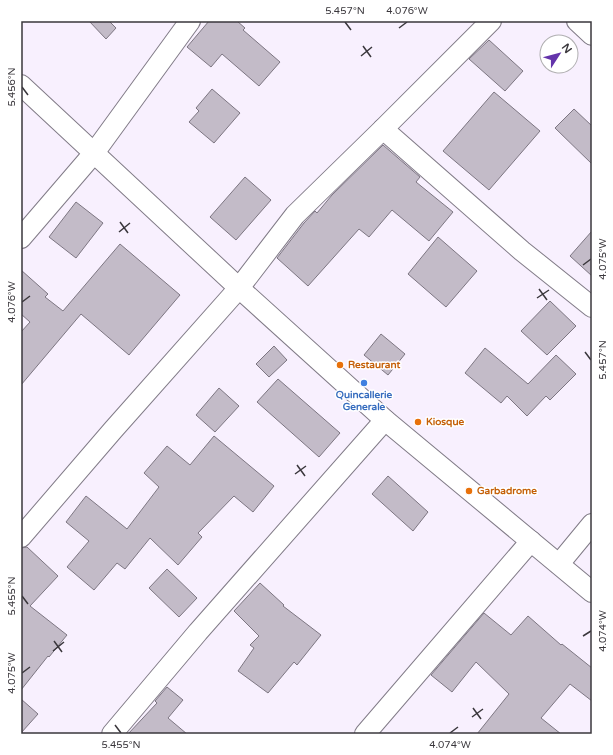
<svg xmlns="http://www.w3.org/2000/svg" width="613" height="755" font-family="'Varela Round',sans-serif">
<rect width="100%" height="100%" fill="#f8f0fe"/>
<g fill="#c3bbc8" stroke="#7d7682">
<polygon points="89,21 109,21 116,28 106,39"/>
<polygon points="209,21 237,21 245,28 243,30 280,62 259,86 222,54 211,67 187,47"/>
<polygon points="489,40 523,71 505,91 469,59"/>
<polygon points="212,89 240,113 214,143 189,122 199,111 196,108"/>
<polygon points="494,92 540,131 489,190 443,151"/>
<polygon points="574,109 592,126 592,164 555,128"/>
<polygon points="383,145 420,177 416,182 453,212 429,241 392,210 369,237 359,229 308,286 277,258 304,223 315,211 317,213 332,195"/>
<polygon points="245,177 271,200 236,240 210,217"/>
<polygon points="76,202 103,223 76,258 49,237"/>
<polygon points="592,231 592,276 570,256"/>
<polygon points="438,237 477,271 446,307 408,274"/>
<polygon points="120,244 180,295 129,355 81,314 21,385 21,332 30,322 21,314 21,270 48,294 45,297 63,311"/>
<polygon points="550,301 576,326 547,355 521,331"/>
<polygon points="381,334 405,354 388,375 364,355"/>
<polygon points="274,346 287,360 269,377 256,364"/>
<polygon points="485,348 528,384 556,355 576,374 550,400 546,396 527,416 507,396 501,403 465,373"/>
<polygon points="278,379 340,433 319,457 257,402"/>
<polygon points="219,388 239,406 215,432 196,415"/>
<polygon points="214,436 274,486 253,512 234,496 198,533 202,537 178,565 150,538 125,569 117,563 94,590 67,567 89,541 66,522 86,496 127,529 159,487 144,473 167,446 190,465"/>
<polygon points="388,476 428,512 413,531 372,494"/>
<polygon points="27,547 58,576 30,606 67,635 49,657 48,656 21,690 21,548"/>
<polygon points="167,569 197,598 179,617 149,588"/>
<polygon points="260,583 284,605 283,606 321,635 297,665 294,662 268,693 238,671 254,648 250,645 259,636 234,611"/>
<polygon points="484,613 511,635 528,616 561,645 562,644 592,668 592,701 570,684 541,718 561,734 477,734 509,694 476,662 452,692 431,675"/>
<polygon points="167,687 183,700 168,718 187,734 128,734 157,703 155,701"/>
<polygon points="21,699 38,714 21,733"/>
</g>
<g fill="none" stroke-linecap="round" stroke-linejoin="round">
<g stroke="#817b87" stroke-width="22">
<g id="street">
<polyline points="577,21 592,35"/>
<polyline points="21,85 239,288 385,420 592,592"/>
<polyline points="383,129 522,251 592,307"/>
<polyline points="21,238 94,153 190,21"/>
<polyline points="21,537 113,430 239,288 295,215 383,129 491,21"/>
<polyline points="559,564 592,524"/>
<polyline points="112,734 198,632 385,420"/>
<polyline points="365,734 531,541"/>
</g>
</g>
<use href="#street" stroke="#fff" stroke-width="20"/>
</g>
<path fill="none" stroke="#3a373c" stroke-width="1.5" d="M345 22 351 30M399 28 407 22M363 46 371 57M361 56 372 47M22 87 28 95M120 222 128 233M119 232 130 223M583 265 591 259M539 289 547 300M537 298 549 290M22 302 30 296M585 352 591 360M297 465 305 476M295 474 306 466M22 596 28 604M583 636 591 631M54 641 62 652M53 651 64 642M22 673 30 667M473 708 481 719M472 717 483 709M115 725 121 733M450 733 458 727"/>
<g fill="#e8710a" stroke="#fff" stroke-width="1.5">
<circle cx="340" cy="365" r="4"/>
<circle cx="418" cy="422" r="4"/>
<circle cx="469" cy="491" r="4"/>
</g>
<circle fill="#3f7fe0" stroke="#fff" stroke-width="1.5" cx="364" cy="383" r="4"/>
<g text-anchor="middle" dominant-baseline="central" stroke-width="3" stroke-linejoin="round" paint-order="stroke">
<g font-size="10" font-weight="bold" fill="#c56008" stroke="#fff" text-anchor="start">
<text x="348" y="365">Restaurant</text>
<text x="426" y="422">Kiosque</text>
<text x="477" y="491">Garbadrome</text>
</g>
<g font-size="10" font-weight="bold" fill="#366cbe" stroke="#fff">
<text x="364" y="395">Quincallerie<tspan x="364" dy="12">Generale</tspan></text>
</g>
</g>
<rect width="613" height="755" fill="none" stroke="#ffffff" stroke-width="44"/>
<g transform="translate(559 54) rotate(54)"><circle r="19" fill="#ffffff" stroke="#b0afb1"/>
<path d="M0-3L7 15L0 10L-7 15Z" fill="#6434ab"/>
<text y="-6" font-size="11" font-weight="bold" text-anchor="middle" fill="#3a373c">N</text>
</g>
<rect x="22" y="22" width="569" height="711" fill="none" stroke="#3a373c" stroke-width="1.5"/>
<g font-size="10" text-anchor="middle" fill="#3a373c">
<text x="345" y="14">5.457°N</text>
<text x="407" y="14">4.076°W</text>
<text transform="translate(11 87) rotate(-90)" y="4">5.456°N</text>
<text transform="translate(602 259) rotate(-90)" y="4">4.075°W</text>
<text transform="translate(11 302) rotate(-90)" y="4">4.076°W</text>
<text transform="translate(602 360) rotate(-90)" y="4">5.457°N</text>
<text transform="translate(11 596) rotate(-90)" y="4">5.455°N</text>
<text transform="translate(602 631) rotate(-90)" y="4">4.074°W</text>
<text transform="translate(11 673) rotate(-90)" y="4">4.075°W</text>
<text x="121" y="748">5.455°N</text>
<text x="450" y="748">4.074°W</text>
</g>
</svg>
